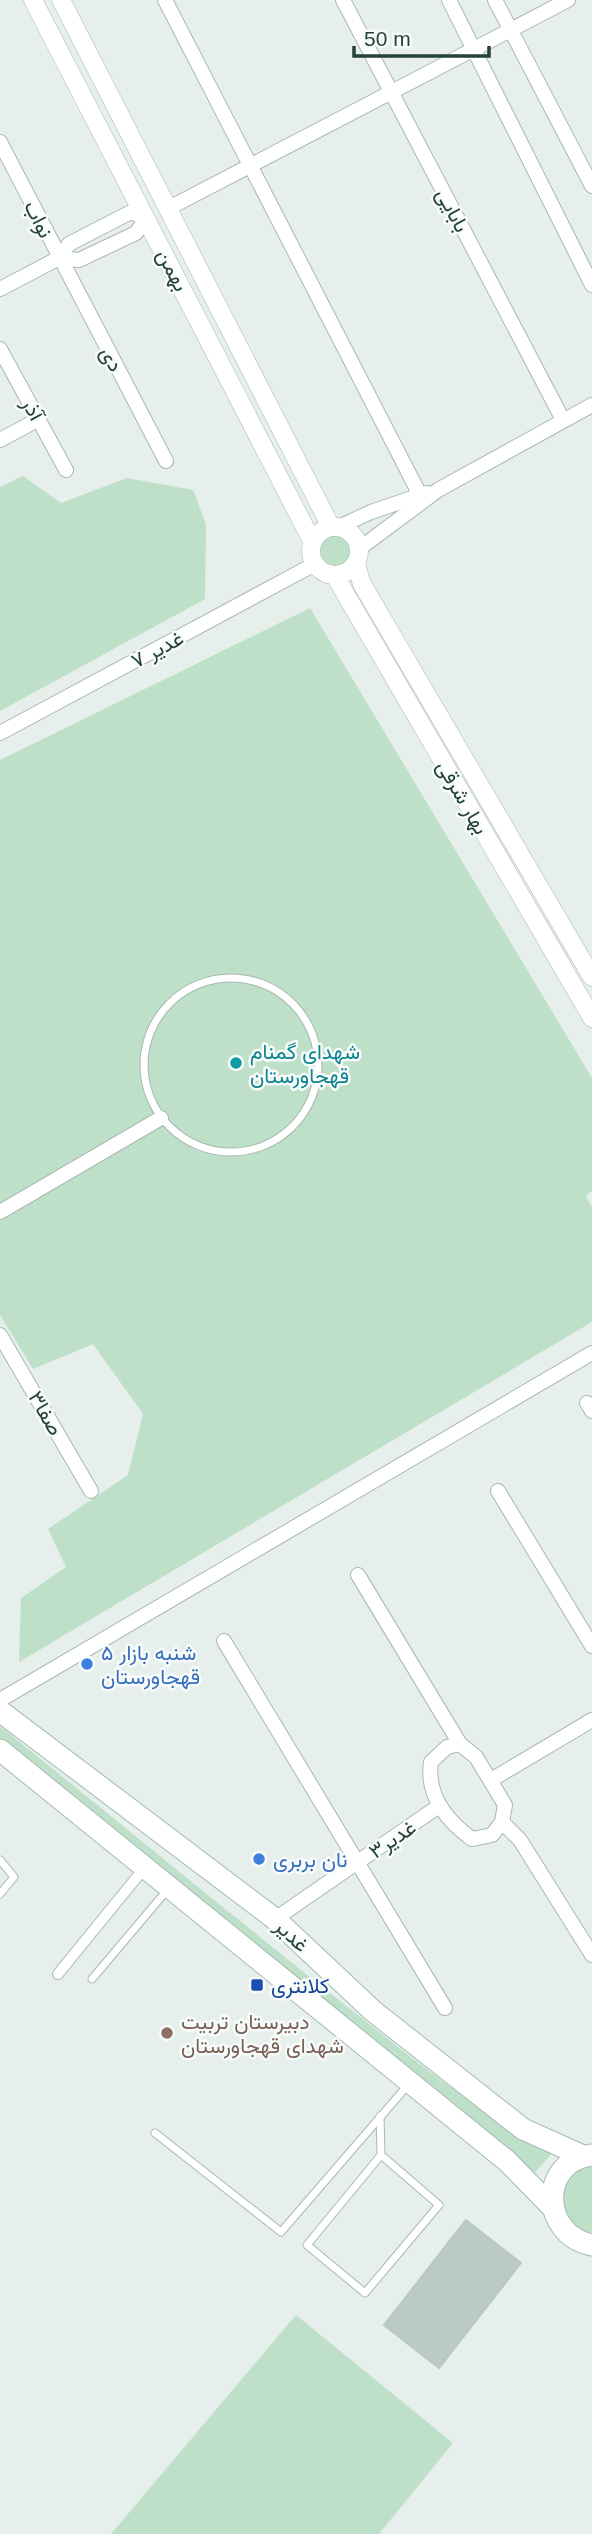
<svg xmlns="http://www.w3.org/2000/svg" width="592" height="2534" font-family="Arial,Vazirmatn,sans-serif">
<rect width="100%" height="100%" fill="#e6efeb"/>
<g fill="#bfe0c8">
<polygon points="23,476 61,503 127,478 193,490 206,524 205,599 0,711 0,487"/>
<circle cx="334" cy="551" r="21"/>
<polygon points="310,608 592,1078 592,1191 586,1196 592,1207 592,1322 19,1662 21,1598 66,1567 48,1529 128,1475 143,1414 93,1344 33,1369 0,1315 0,760"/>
<path d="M0 1726C110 1815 219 1905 330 1993 402 2049 472 2111 554 2151L533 2175 0 1742Z"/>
<path d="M584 2166 592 2167V2233C571 2227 565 2217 560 2197L573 2173Z"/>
<polygon points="296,2315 453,2443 379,2534 111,2534"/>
</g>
<polygon fill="#bbcac4" stroke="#b8c9c2" stroke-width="2" points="466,2220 521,2263 439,2368 384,2325"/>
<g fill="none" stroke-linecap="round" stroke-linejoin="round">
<g stroke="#a8b8b2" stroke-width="9">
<g id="service">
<circle cx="231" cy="1065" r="87"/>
<polyline points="0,1860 14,1877 0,1894"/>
<polyline points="92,1979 168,1889"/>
<polyline points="380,2116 381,2155 439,2205 365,2293 307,2245 381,2155"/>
<polyline points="155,2133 281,2232 408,2085"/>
</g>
</g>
<g stroke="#a8b8b2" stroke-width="12">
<polyline id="pedestrian" points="58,1974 146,1866"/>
</g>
<g stroke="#a8b8b2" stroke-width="16">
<g id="minor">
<polyline points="165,0 420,495"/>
<polyline points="343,0 563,420"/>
<polyline points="449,0 592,285"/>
<polyline points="495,0 592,186"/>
<polyline points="0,142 166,461"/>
<polyline points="169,208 568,0"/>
<polygon points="131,212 146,219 136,233 79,260 59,258 69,244"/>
<polyline points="0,289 59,258"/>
<polyline points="0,349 66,470"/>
<polyline points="0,440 39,419"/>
<polyline points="339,527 371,512 427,493"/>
<polyline points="359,549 438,490 592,405"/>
<polyline points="0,733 313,565"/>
<polyline points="0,1212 161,1118"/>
<polyline points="0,1335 91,1491"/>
<polyline points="587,1403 592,1411"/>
<polyline points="498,1491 592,1646"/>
<polyline points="358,1575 460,1744"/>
<polyline points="224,1641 445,2008"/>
<polyline points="0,1700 592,1353"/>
<path d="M460 1744 476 1757 505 1805 502 1822 492 1835 472 1839C446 1820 426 1795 431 1762L447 1747Z"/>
<polyline points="491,1780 592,1720"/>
<polyline points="502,1822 520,1840 592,1955"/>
<polyline points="275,1919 439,1806"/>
</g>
</g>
<g stroke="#a8b8b2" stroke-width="19">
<g id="tertiary">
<polyline points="33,0 312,541"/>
<polyline points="61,0 331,527"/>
<circle cx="335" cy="551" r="24"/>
<polyline points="356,564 362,584 592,977"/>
<polyline points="335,576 592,1018"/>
</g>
</g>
<g stroke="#a4bbb3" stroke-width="23">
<g id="secondary">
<polyline points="0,1711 275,1919 373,2011 523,2129 583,2156"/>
<polyline points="0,1750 507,2161 552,2207"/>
<path d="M592 2155C538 2162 541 2235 592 2245"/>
</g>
</g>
<use href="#service" stroke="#fff" stroke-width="7"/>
<use href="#pedestrian" stroke="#fff" stroke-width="10"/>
<use href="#minor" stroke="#fff" stroke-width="14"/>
<use href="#tertiary" stroke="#fff" stroke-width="18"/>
<use href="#secondary" stroke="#fff" stroke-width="21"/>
</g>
<circle fill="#0f9aa8" stroke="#f7fbf9" stroke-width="2.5" cx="236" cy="1063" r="7"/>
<g fill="#3f7fe0" stroke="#f7fbf9" stroke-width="2.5">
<circle cx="87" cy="1664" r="7"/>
<circle cx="259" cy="1859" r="7"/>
</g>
<rect fill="#1a4fb4" stroke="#f7fbf9" stroke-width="2.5" x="250" y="1978" width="14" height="14" rx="3.5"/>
<circle fill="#8d6e63" stroke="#f7fbf9" stroke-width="2.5" cx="167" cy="2033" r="7"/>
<g text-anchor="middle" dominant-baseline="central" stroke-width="5" stroke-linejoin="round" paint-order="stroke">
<g font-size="21" fill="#24423a" stroke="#f7fbf9">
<text transform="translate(453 210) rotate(62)">بابایی</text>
<text transform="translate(39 219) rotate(63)">نواب</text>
<text transform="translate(173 270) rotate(63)">بهمن</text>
<text transform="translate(112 359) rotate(62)">دی</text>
<text transform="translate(33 409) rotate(61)">آذر</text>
<text transform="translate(157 649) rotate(-28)">غدیر ۷</text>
<text transform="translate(463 797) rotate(60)">بهار شرقی</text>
<text transform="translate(46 1413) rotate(60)">صفا۳</text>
<text transform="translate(392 1839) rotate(-34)">غدیر۳</text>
<text transform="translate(292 1935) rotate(43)">غدیر</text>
</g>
<g font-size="21" fill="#0d838f" stroke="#f7fbf9" text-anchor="start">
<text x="250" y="1051">شهدای گمنام<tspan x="250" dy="24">قهجاورستان</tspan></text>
</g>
<g font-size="21" fill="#366cbe" stroke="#f7fbf9" text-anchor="start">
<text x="101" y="1652">۵ شنبه بازار<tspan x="101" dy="24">قهجاورستان</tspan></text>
<text x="273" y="1859">نان بربری</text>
</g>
<g font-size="21" fill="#164399" stroke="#f7fbf9" text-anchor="start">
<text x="271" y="1985">کلانتری</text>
</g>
<g font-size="21" fill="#785e54" stroke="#f7fbf9" text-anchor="start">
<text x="181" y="2021">دبیرستان تربیت<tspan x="181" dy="24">شهدای قهجاورستان</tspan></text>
</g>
</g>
<path d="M354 46v10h135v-10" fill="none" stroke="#24423a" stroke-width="3.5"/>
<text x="364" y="46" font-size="21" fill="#24423a" stroke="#f7fbf9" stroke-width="5" paint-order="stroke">50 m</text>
</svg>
